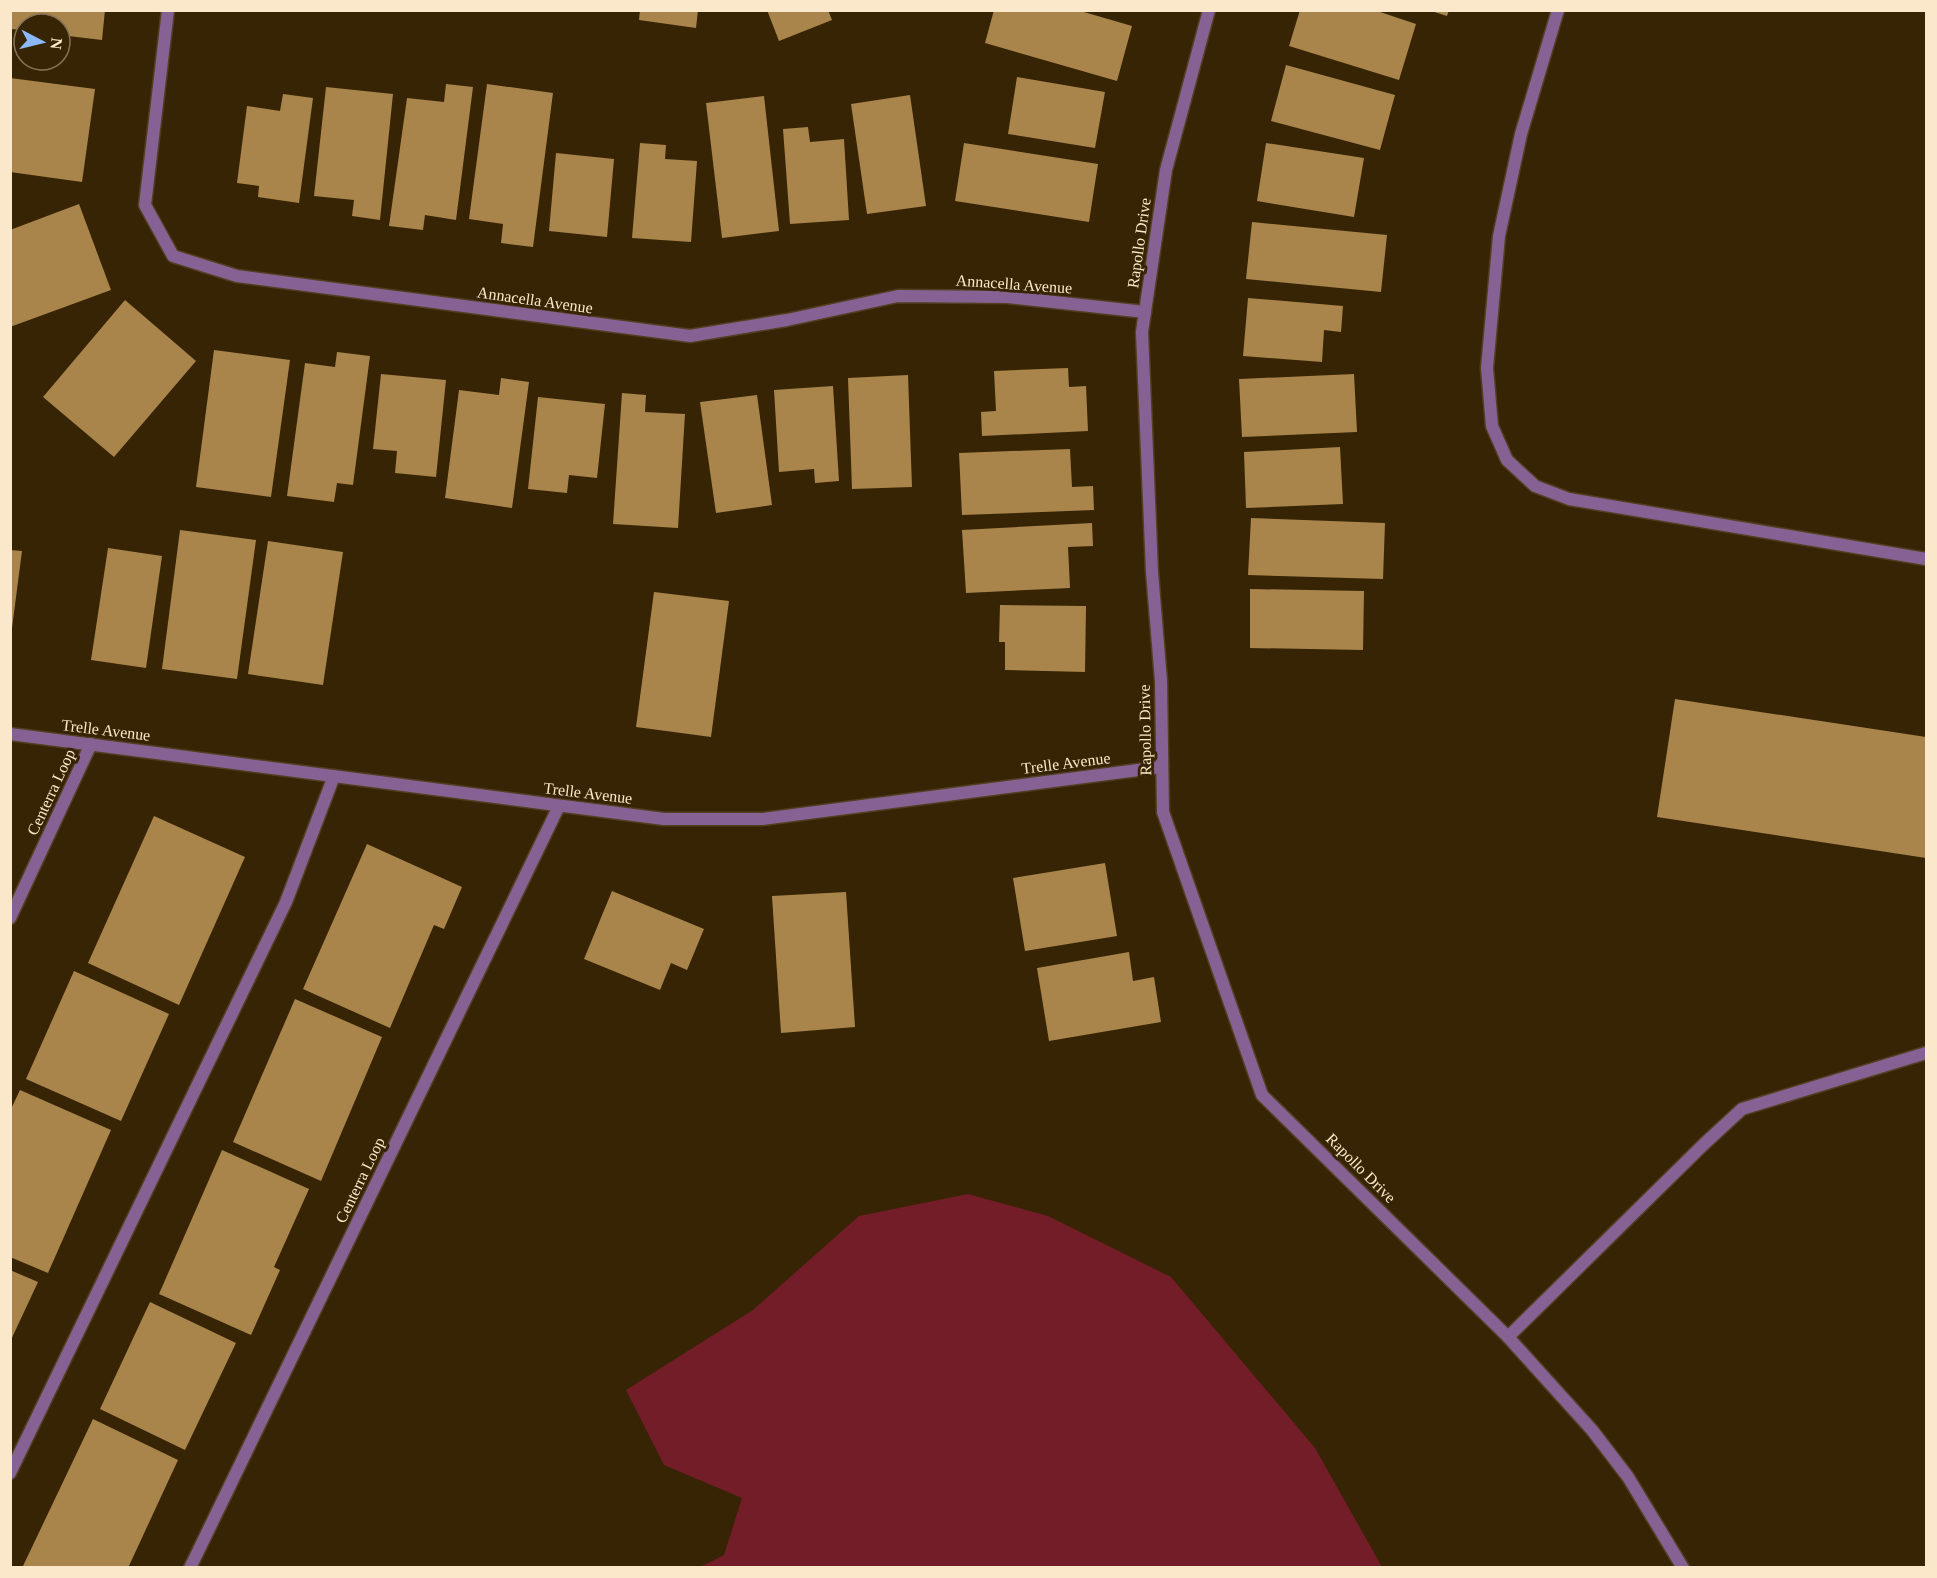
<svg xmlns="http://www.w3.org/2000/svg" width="1937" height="1578" font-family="'Times New Roman',serif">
<rect width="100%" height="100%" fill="#372405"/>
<polygon fill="#731d29" points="968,1194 1048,1216 1171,1277 1315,1448 1382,1567 700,1567 724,1555 742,1498 664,1465 626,1390 753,1310 859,1216"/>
<g fill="#a9854b">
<polygon points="10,10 105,10 102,40 60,35 60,24 24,24 24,30 10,29"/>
<polygon points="640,10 698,10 696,28 639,20"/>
<polygon points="767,10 828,10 832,20 779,41"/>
<polygon points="994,10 1077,10 1132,26 1117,81 985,43"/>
<polygon points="1300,10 1374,10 1416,24 1399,80 1289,46"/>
<polygon points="1428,10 1449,10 1447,16"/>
<polygon points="1286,65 1395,95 1380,150 1271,121"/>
<polygon points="1017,77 1105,92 1095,148 1008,134"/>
<polygon points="10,78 95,89 82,182 10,172"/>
<polygon points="446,84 473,87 456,220 425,215 423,230 389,226 407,98 444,102"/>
<polygon points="487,84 553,93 533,247 501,243 503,224 469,219"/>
<polygon points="326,87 393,94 380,220 352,216 354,200 314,196"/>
<polygon points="283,94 313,98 299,203 258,197 259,186 237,183 247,106 280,111"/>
<polygon points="910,95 926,206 867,214 851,104"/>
<polygon points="764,96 779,231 722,238 706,103"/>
<polygon points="808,127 810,142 844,139 849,220 790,224 783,129"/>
<polygon points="640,143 666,145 665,159 697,161 691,242 632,238"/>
<polygon points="964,143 1098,164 1089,222 955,201"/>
<polygon points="1266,143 1364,158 1354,217 1257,201"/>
<polygon points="556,153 614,159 607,237 549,231"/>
<polygon points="79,204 111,290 10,327 10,230"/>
<polygon points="1252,222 1387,235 1381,292 1246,279"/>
<polygon points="1248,298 1343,306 1341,332 1324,330 1322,362 1243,356"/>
<polygon points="125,300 196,361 114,457 43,397"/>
<polygon points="214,350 290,360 271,497 196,487"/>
<polygon points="337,352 370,356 353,485 337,483 334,502 287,496 305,363 335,367"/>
<polygon points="1068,368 1069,387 1086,386 1088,431 982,436 981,412 996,411 994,371"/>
<polygon points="381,374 446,380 436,477 395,473 397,451 373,449"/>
<polygon points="1354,374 1357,432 1242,437 1239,379"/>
<polygon points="908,375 912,487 852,489 848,378"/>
<polygon points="501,378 529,382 512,508 445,498 459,390 499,395"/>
<polygon points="833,386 839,481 815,483 814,469 779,472 774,390"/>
<polygon points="622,393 646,395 645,412 685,414 678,528 613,524"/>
<polygon points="757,395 772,505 716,513 700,402"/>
<polygon points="538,397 605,404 597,478 569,475 567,493 528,489"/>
<polygon points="1340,447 1343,504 1246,508 1244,452"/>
<polygon points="1070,449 1072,487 1093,486 1094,510 962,515 959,453"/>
<polygon points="1251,518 1385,523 1383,579 1248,575"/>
<polygon points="1092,523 1093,546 1068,547 1070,588 966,593 962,530"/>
<polygon points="180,530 256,540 237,679 162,669"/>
<polygon points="268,541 343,552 323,685 248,674"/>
<polygon points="108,548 162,556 146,668 91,660"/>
<polygon points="10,550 22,551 12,628 10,628"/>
<polygon points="1250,589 1364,591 1363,650 1250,648"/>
<polygon points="654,592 729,601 711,737 636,727"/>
<polygon points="1000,605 1086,606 1085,672 1005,670 1005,642 999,642"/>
<polygon points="1675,699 1926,737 1926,858 1657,817"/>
<polygon points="154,816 245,857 179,1005 88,963"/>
<polygon points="367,844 462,887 444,929 434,925 390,1028 303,989"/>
<polygon points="1105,863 1117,936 1025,951 1013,878"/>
<polygon points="612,891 704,929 687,970 671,963 660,990 584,959"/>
<polygon points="846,892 855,1027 781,1033 772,896"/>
<polygon points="1129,952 1133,981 1154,977 1161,1022 1049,1041 1037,968"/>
<polygon points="74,971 169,1014 121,1121 26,1079"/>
<polygon points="295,999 382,1037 321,1181 233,1142"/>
<polygon points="20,1090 111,1130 48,1273 10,1257 10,1111"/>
<polygon points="222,1150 309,1189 274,1267 280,1270 251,1335 159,1294"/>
<polygon points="10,1270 38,1282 10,1342"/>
<polygon points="150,1302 236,1343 185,1450 100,1409"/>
<polygon points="93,1419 178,1460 128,1568 27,1568 23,1566"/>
</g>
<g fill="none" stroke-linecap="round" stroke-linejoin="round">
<g stroke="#523f21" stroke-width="15">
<g id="service">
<polyline points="1558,10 1521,134 1499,236 1487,368 1492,426 1507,460 1535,486 1569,499 1926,559"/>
<polyline points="1508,1337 1703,1145 1742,1109 1926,1053"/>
<polyline points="10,1473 286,902 334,776"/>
</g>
</g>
<g stroke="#523f21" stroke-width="15">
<g id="minor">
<polyline points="168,10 145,205 173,256 237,276 690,336 787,320 898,296 1008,297 1145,312"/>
<polyline points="1209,10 1166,170 1142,332 1152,572 1161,681 1163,812 1262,1095 1508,1337 1592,1430 1628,1477 1683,1568"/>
<polyline points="10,734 664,819 762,819 1161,767"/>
<polyline points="10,918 91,744"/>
<polyline points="190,1568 559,806"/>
</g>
</g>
<use href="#service" stroke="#866193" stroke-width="12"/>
<use href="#minor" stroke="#866193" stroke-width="12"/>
</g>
<g text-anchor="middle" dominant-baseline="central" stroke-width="6" stroke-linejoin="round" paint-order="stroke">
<g font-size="16" fill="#fbe7ca" stroke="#372405">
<text transform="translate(1139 243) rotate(-82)">Rapollo Drive</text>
<text transform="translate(1014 284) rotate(4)">Annacella Avenue</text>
<text transform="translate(535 300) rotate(8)">Annacella Avenue</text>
<text transform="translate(106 730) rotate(7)">Trelle Avenue</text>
<text transform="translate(1145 730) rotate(-91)">Rapollo Drive</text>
<text transform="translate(1066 763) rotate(-7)">Trelle Avenue</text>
<text transform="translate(51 792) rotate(-65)">Centerra Loop</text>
<text transform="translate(588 793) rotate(7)">Trelle Avenue</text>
<text transform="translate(1361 1168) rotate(45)">Rapollo Drive</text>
<text transform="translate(360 1180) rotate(-64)">Centerra Loop</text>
</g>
</g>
<rect width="1937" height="1578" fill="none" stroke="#fbe7ca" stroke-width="24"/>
<g transform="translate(42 42) rotate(97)"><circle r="28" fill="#372405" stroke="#857254" stroke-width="1.5"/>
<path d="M0-4.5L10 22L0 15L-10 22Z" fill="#8bb9fc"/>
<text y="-9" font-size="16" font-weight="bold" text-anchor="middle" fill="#fbe7ca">N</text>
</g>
</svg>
